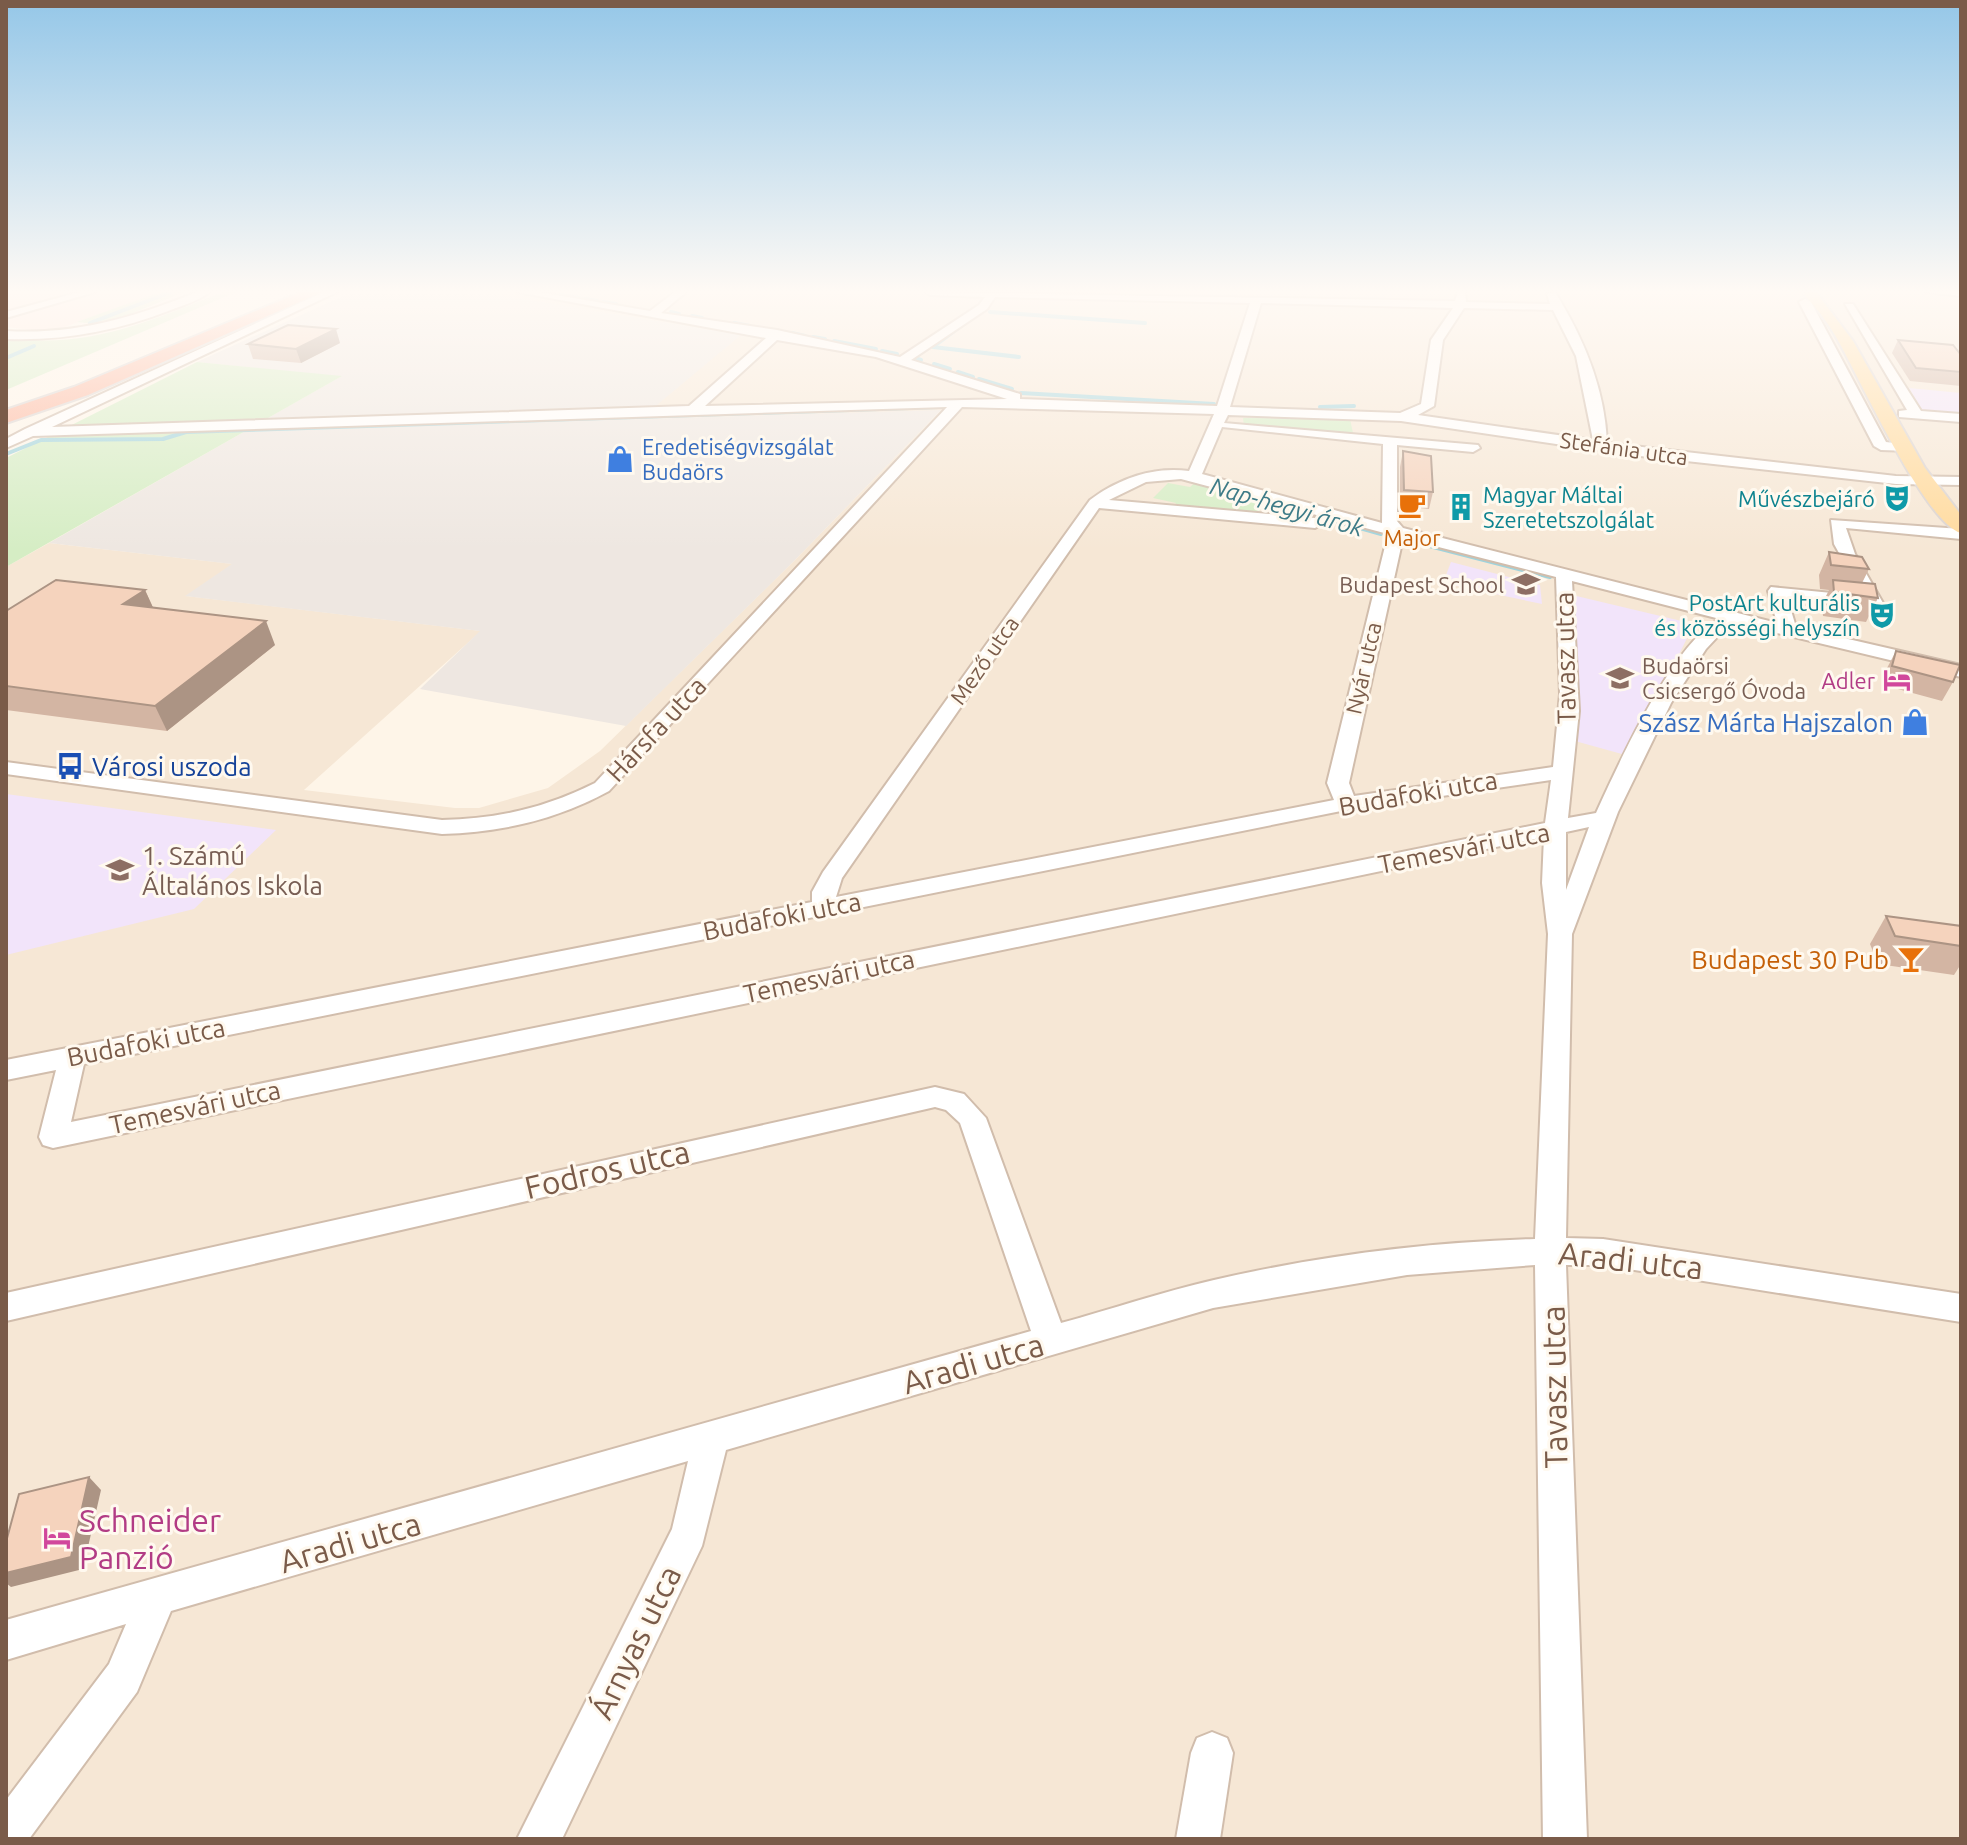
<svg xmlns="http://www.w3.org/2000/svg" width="1967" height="1845" font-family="Ubuntu,sans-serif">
<rect width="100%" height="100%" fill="#fef5e8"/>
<polygon fill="#f6e7d5" points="480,292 1961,292 1961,1839 6,1839 6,567 49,543 233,564 186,596 481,631 304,790 455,808 479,808 548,788 600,751 795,560 940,411 639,419 740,335"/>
<polygon fill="#ffe5db" points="6,292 160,292 51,332 6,327"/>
<polygon fill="#eee7e1" points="352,292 480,292 741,335 640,419 941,410 795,560 626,726 420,689 480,631 185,596 232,564 49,543 340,377 197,362"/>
<g fill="#f2e4fa">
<polygon points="1909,388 1961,393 1961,414 1923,411"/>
<polygon points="1451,562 1540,585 1542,604 1443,583"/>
<polygon points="1568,594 1694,624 1629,756 1575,741"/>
<polygon points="6,794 276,830 194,909 6,955"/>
</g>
<g fill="#d5edc4">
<polygon points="160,292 184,292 104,325 77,322"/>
<path d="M223 292H236L6 390V338C90 349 147 322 223 292Z"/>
<polygon points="197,362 342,376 6,567 6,458"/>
<polygon points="1243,418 1350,419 1353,433 1244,426"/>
<polygon points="1196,482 1264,505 1257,514 1174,506 1176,503 1153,498 1168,483 1190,487"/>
</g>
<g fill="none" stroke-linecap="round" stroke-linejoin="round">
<g stroke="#9fd3dc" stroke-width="4">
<polyline points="540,292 549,293"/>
<polyline points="560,295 579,298"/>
<polyline points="585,299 597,301"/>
<polyline points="603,302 616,304"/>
<polyline points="671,312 679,314"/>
<polyline points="990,312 1145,323"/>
<polyline points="692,316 702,318"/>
<polyline points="90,323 171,292"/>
<polyline points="734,323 750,326"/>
<polyline points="961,326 933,347 1019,357"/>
<polyline points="792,333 805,336"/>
<polyline points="813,337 825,339"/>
<polyline points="834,341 876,349"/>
<polyline points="882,351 897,354"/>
<polyline points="6,358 34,346"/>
<polyline points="915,358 921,360"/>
<polyline points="934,364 950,369"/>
<polyline points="958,372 973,377"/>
<polyline points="979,379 1012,389"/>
<polyline points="1021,393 1214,404"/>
<polyline points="1320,407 1354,406"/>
<polyline points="6,454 41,440 163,439 186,432 939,407"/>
<polyline points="1268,502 1381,534"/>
<polyline points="1414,542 1550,577"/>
</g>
<g stroke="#d1bdac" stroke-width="4">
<g id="minor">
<polygon points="80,292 95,292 6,318 6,312"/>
<path d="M197 292H210C200 300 184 305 171 310 117 331 64 341 6 339V331C75 335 133 318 197 292Z"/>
<path d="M324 292H337L52 427 689 406 766 338 517 292H538L650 311 675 292H686L661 313 777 330 900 357 979 305 985 297 930 295 925 292 1455 301 1458 292H1465L1466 302 1550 304 1547 294 1555 292C1583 337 1605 388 1607 443L1896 476 1961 477V485L1896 484 1631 455 1401 421 1228 415 1224 423 1478 445 1480 448 1473 452 1397 445V521L1403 528 1777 623 1768 591 1771 587 1863 596 1834 544 1831 520 1961 529V539L1846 528 1855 554 1883 603 1880 607 1787 597 1796 627 1961 665V677L1739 624 1721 633 1706 649 1671 703 1618 812 1572 934 1566 1238 1603 1239 1961 1294V1322L1603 1265H1566L1587 1839H1543L1535 1265 1407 1275 1213 1308 726 1450 702 1546 562 1839H517L672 1529 688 1461 171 1611 137 1692 29 1839H6V1800L109 1664 126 1624 6 1660V1620L1031 1331 960 1123 946 1110 935 1107 6 1321V1293L935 1087 964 1094 986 1118 1061 1323C1112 1309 1162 1292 1214 1280 1318 1256 1428 1242 1535 1239L1548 934 1542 883 1544 837 53 1148 43 1145 39 1137 56 1070 6 1080V1060L812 902V892L823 872 1090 500C1118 479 1153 466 1189 471L1214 414 962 407 609 791C556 820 502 832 442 834L6 774V762L442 820C497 819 545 808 595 783L947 407 33 436 6 448V439L25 429ZM995 297 1250 303 1217 406 1020 399V394L911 360 987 309ZM1261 303 1453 308 1431 340 1421 404 1400 413 1230 407ZM1464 308 1553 310 1576 356 1593 440 1418 415 1434 406 1443 340ZM777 340 876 357 1007 399 705 406ZM1222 427 1383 444 1382 523 1202 474ZM1181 479 1388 534 1327 783 1334 800 836 897 842 878 1099 508 1315 528 1323 523 1315 518 1109 500 1146 482ZM1403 538 1556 577 1560 694 1553 767 1354 796 1349 783ZM1572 581 1720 619C1674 641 1618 765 1596 813L1568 818 1579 711ZM1551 780 1545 823 71 1122 84 1064 1346 810ZM1589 827 1566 890V832Z"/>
<polygon points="1926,292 1961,292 1961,296"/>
<polygon points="1805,299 1811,302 1886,442 1909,445 1909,451 1881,450 1874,446 1799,302"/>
<polygon points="1845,304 1853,304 1921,411 1961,414 1961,422 1899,417 1899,411 1907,410"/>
<polygon points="1212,1732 1227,1738 1233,1753 1220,1839 1176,1839 1191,1753 1197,1738"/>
</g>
</g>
<g stroke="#dcd4d0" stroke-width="4">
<path id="major" d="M1806 292H1816L1853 341 1925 468 1961 515V533C1926 524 1860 379 1840 344 1830 325 1818 310 1804 294Z"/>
</g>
<g stroke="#dcd4d0" stroke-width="4">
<polygon id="highway" points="301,292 322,292 88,395 6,423 6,410 74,387"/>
</g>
<use href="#minor" fill="#fff" fill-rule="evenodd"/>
<use href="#major" fill="#ffda9d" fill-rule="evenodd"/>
<use href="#highway" fill="#fcb49b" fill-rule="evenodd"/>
</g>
<g fill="#d3b5a3">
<polygon points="1898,340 1961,372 1961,386 1910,381 1892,353"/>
<polygon points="340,343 301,363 253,359 248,344"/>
<polygon points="1403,451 1433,492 1429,509 1400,506 1400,467"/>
<polygon points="1829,552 1869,569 1862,583 1878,598 1866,622 1823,616 1822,604 1829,590 1820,589 1819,575"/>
<polygon points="145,590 153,608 275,645 167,731 6,710 6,611"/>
<polygon points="1896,651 1953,682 1942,701 1883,685 1886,670"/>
<polygon points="1886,916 1961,926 1961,964 1954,975 1878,964 1870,944"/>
</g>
<g fill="#ac9484">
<polygon points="336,329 340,343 301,363 296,349"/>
<polygon points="145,590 156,614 123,604"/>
<polygon points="266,621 275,645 167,731 155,706"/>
<polygon points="89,1477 101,1490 83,1569 11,1587 6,1583 6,1573"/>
</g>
<g fill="#f5d3bd" stroke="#ac9484" stroke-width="2">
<polygon points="288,325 336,329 296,349 248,344"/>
<polygon points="1898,340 1953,345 1961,355 1961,372 1916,368"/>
<polygon points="1403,451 1431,456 1433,492 1404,490"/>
<polygon points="1829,552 1862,557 1869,569 1831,565"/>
<polygon points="56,580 145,590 123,604 266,621 155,706 6,686 6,611"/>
<polygon points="1833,580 1875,584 1878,598 1834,592"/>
<polygon points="1896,651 1960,665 1953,682 1892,666"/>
<polygon points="1886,916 1961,926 1961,946 1895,936"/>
<polygon points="89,1477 71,1557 6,1573 6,1542 19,1494"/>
</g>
<linearGradient id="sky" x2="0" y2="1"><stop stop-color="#95c7e8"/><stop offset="0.53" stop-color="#fffaf5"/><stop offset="1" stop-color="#fffaf5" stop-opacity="0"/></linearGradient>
<rect width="1967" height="550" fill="url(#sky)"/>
<defs>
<g id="shop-bare" transform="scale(2.16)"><path d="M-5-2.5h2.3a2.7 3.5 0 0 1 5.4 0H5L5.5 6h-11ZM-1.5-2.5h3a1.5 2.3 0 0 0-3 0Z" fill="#3f7fe0" stroke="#fff9ef" stroke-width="2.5" paint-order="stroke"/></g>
<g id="theatre-bare" transform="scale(2.16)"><path d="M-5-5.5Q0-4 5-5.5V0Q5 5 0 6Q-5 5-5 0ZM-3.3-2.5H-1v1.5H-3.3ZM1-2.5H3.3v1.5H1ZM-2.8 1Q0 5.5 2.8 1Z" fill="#0f9aa8" stroke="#fff9ef" stroke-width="2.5" paint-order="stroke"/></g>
<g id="cafe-bare" transform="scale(2.16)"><path d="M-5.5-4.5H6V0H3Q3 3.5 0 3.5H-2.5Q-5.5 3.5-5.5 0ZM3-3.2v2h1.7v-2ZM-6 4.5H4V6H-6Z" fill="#e8710a" stroke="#fff9ef" stroke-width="2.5" paint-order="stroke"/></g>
<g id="building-bare" transform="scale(2.16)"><path d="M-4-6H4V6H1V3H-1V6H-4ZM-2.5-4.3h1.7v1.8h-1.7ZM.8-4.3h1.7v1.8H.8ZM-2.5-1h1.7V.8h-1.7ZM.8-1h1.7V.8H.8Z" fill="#0f9aa8" stroke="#fff9ef" stroke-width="2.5" paint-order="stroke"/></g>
<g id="school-bare" transform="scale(2.16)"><path d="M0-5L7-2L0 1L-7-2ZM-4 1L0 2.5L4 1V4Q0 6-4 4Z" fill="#8d6e63" stroke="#fff9ef" stroke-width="2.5" paint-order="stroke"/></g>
<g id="hotel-bare" transform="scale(2.16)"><path d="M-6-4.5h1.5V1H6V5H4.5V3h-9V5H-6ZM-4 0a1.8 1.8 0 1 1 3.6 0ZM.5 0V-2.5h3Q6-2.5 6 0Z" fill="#d1479c" stroke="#fff9ef" stroke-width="2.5" paint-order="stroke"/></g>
<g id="bus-bare" transform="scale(2.16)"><path d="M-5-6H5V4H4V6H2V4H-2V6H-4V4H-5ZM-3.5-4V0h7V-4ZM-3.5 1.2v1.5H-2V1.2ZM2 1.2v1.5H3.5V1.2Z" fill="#1a4fb4" stroke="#fff9ef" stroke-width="2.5" paint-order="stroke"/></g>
<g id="bar-bare" transform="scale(2.16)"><path d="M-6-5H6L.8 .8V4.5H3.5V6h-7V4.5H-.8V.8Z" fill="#e8710a" stroke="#fff9ef" stroke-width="2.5" paint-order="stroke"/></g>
</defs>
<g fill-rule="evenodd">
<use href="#shop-bare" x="620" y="459"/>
<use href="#theatre-bare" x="1897" y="498"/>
<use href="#cafe-bare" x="1412" y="505"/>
<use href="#building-bare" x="1461" y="507"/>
<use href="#school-bare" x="1526" y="584"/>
<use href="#theatre-bare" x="1882" y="615"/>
<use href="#school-bare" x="1620" y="678"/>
<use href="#hotel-bare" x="1897" y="680"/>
<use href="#shop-bare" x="1915" y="722"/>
<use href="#bus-bare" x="70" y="766"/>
<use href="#school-bare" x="120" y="870"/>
<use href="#bar-bare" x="1911" y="959"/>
<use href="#hotel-bare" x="57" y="1538"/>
</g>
<g text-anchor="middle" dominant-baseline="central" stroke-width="6" stroke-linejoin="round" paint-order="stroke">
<g font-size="22" fill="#366cbe" stroke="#fff9ef" text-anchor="start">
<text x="642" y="446">Eredetiségvizsgálat<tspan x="642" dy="25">Budaörs</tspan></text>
</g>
<g font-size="22" fill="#7a5b49" stroke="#fff9ef">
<text transform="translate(1624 448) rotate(8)">Stefánia utca</text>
<text transform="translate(984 660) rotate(-55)">Mező utca</text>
<text transform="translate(1363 668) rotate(-77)">Nyár utca</text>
</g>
<g font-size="22" fill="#0d838f" stroke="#fff9ef" text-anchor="end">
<text x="1483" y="494" text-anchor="start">Magyar Máltai<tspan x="1483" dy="25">Szeretetszolgálat</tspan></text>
<text x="1875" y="498">Művészbejáró</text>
<text x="1860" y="602">PostArt kulturális<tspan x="1860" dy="25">és közösségi helyszín</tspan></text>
</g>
<g font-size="22" fill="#c56008" stroke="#fff9ef">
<text x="1412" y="537">Major</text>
</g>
<g font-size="22" fill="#785e54" stroke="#fff9ef" text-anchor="end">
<text x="1504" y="584">Budapest School</text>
<text x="1642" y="665" text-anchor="start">Budaörsi<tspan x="1642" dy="25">Csicsergő Óvoda</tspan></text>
</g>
<g font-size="22" fill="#b23c85" stroke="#fff9ef" text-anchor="end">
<text x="1875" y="680">Adler</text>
</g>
<g font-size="24" font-style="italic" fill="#3e7b87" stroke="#fff9ef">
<text transform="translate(1287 507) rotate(16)">Nap-hegyi árok</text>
</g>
<g font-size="26" fill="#7a5b49" stroke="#fff9ef">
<text transform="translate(1565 658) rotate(-91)">Tavasz utca</text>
<text transform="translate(656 729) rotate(-47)">Hársfa utca</text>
<text transform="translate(1418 793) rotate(-10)">Budafoki utca</text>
<text transform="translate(1464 848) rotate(-11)">Temesvári utca</text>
<text transform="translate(782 916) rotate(-11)">Budafoki utca</text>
<text transform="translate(829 976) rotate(-12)">Temesvári utca</text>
<text transform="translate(146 1042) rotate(-11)">Budafoki utca</text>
<text transform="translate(195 1107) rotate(-12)">Temesvári utca</text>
</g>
<g font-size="26" fill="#366cbe" stroke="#fff9ef" text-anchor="end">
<text x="1893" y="722">Szász Márta Hajszalon</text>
</g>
<g font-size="26" fill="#164399" stroke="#fff9ef" text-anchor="start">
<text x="92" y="766">Városi uszoda</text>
</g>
<g font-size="26" fill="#785e54" stroke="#fff9ef" text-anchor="start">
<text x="142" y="855">1. Számú<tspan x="142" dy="30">Általános Iskola</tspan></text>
</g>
<g font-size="26" fill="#c56008" stroke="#fff9ef" text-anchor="end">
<text x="1889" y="959">Budapest 30 Pub</text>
</g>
<g font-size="32" fill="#7a5b49" stroke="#fff9ef">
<text transform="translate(607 1169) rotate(-13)">Fodros utca</text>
<text transform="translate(1631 1260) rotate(6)">Aradi utca</text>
<text transform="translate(973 1363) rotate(-16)">Aradi utca</text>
<text transform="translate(1554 1387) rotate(-91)">Tavasz utca</text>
<text transform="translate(350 1542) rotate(-16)">Aradi utca</text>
<text transform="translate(635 1642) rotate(-64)">Árnyas utca</text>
</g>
<g font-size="32" fill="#b23c85" stroke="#fff9ef" text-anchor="start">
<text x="79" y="1520">Schneider<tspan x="79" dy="37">Panzió</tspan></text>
</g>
</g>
<rect width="1967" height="1845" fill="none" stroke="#7a5b49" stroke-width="16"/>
</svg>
